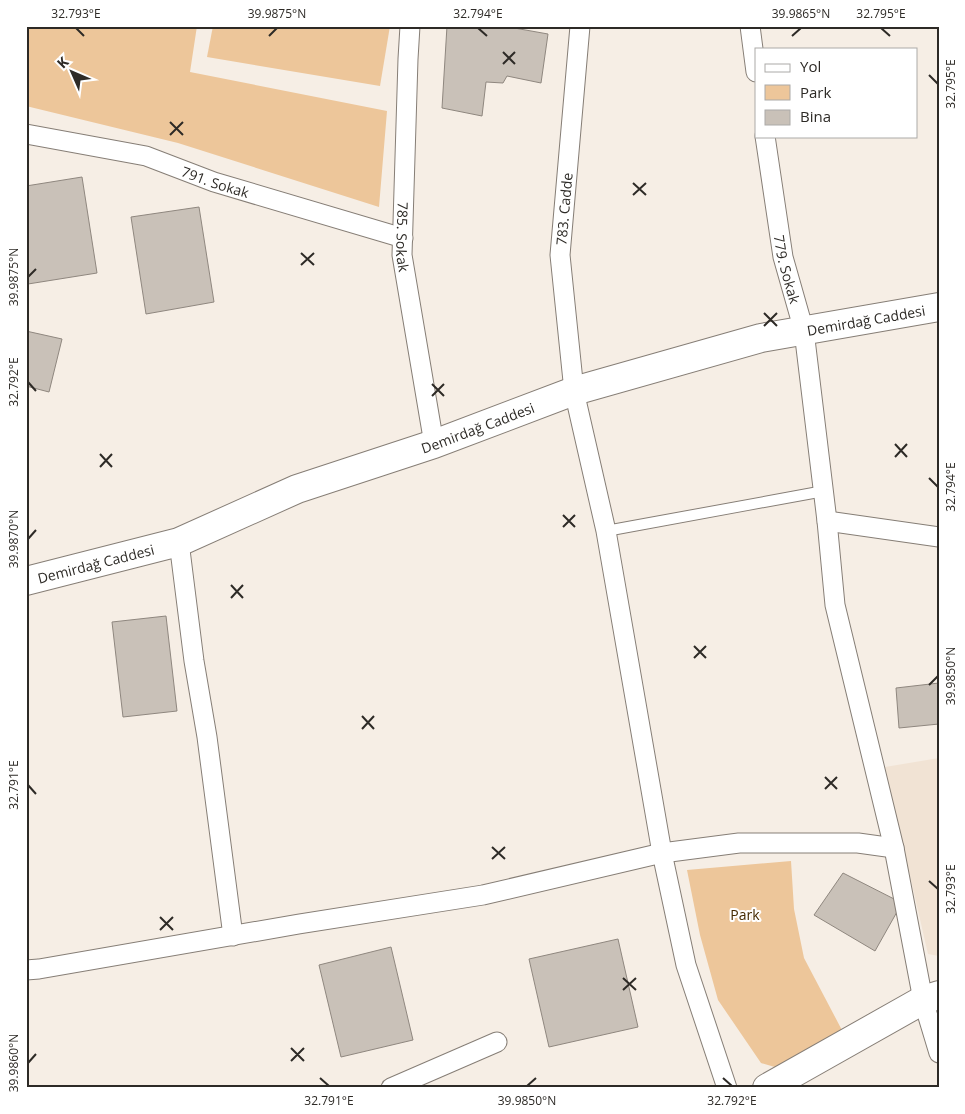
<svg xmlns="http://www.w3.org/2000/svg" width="965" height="1114" font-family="'Open Sans',sans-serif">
<rect width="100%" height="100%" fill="#f6eee5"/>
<polygon fill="#f1e3d4" points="939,758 939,956 928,954 885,767"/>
<g fill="#edc69a">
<polygon points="26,26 197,26 190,72 387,111 379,207 178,143 26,106"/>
<polygon points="213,26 390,26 380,86 207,57"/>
<polygon points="791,861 794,909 804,958 844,1034 785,1070 761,1063 718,1000 700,935 687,870"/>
</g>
<g fill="#c9c1b8" stroke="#8f877f">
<polygon points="447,26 503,26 548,34 541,83 507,76 503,83 486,82 482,116 442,108"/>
<polygon points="82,177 97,273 28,284 26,273 26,186"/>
<polygon points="199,207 214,302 146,314 131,217"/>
<polygon points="26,331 62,339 49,392 26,386"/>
<polygon points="166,616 177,711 123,717 112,622"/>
<polygon points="939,683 939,724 899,728 896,688"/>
<polygon points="843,873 902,903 875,951 814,915"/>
<polygon points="618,939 638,1027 549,1047 529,959"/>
<polygon points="391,947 413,1040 341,1057 319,965"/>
</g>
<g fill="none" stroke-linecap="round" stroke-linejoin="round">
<g stroke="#867e76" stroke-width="12">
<polyline id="lane" points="606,531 824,491"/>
</g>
<g stroke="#867e76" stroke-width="21">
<g id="street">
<path id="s1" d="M410 26 408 59 402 255 434 444"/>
<polyline points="580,26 560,255 574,391 606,531 662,853 686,965 727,1088"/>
<polyline points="750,26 756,72"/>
<path id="s2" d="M26 134 146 156 214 182 403 238"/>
<path id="s3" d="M765 136 783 257 804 331 827 521 835 605 894 848 923 1000 939 1053"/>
<polyline points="827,521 939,537"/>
<polyline points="179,542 194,661 207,737 233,936"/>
<polyline points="26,970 39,969 299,924 483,895 662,853 739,843 858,843 894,848"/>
<polyline points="391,1088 497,1042"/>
</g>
</g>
<g stroke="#867e76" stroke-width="30">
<g id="secondary">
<path id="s4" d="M26 581 179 542 297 489 434 444 574 391 761 338 939 307"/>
<polyline points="767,1088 923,1000 939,995"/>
</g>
</g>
<use href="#lane" stroke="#fff" stroke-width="10"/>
<use href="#street" stroke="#fff" stroke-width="19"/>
<use href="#secondary" stroke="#fff" stroke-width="28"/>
</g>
<path fill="none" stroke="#2d2a26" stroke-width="2" d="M76 28 84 36M478 28 487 36M881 28 890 36M269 36 277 28M792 36 801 28M503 52 515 64M503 64 515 52M929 75 938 84M170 122 183 135M170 135 183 122M633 183 646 195M633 195 646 183M301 253 314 265M301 265 314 253M28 277 36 269M764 313 777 326M764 326 777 313M28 382 36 391M432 384 444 396M432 396 444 384M895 444 907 457M100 454 112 467M895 457 907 444M100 467 112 454M929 478 938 487M563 515 575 527M563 527 575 515M28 539 36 530M231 585 243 598M231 598 243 585M694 646 706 658M694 658 706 646M929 685 938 676M362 716 374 729M362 729 374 716M825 777 837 789M28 785 36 794M825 789 837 777M492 847 505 859M492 859 505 847M929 881 938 889M160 917 173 930M160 930 173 917M623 978 636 990M623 990 636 978M291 1048 304 1061M291 1061 304 1048M28 1063 36 1054M320 1078 329 1086M723 1078 732 1086M527 1086 536 1078"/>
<g text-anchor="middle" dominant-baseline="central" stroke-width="4" stroke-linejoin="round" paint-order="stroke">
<g font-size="14" fill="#2d2a26" stroke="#fff">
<text stroke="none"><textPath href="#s2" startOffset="196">791. Sokak</textPath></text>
<text transform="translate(564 209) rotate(-85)">783. Cadde</text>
<text stroke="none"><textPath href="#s1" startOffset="211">785. Sokak</textPath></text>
<text stroke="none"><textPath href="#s3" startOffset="135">779. Sokak</textPath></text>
<text stroke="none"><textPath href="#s4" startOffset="882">Demirdağ Caddesi</textPath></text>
<text stroke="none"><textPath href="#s4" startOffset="478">Demirdağ Caddesi</textPath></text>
<text stroke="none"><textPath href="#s4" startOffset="72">Demirdağ Caddesi</textPath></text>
</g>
<g font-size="14" fill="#442900" stroke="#fff">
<text x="745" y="914">Park</text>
</g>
</g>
<rect width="965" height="1114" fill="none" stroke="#ffffff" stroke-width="55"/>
<rect x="755" y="48" width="162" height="90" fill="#ffffff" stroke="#abaaa8"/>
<rect x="765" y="64" width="25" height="8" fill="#ffffff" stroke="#abaaa8"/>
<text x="800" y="72" font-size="15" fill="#2d2a26">Yol</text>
<rect x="765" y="85" width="25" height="15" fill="#edc69a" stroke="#abaaa8"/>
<text x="800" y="98" font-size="15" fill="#2d2a26">Park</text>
<rect x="765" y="110" width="25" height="15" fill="#c9c1b8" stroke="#abaaa8"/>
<text x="800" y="122" font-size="15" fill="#2d2a26">Bina</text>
<g transform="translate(72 72) rotate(315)" stroke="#ffffff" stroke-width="4" paint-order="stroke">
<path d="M0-4L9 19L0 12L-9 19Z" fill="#2d2a26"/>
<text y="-8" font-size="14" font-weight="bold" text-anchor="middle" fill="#2d2a26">K</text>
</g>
<rect x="28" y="28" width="910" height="1058" fill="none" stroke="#2d2a26" stroke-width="2"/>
<g font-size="12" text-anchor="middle" fill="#2d2a26">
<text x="76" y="18">32.793°E</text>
<text x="277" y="18">39.9875°N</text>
<text x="478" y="18">32.794°E</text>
<text x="801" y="18">39.9865°N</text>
<text x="881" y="18">32.795°E</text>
<text transform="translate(951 84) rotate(-90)" y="4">32.795°E</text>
<text transform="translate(14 277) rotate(-90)" y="4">39.9875°N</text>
<text transform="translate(14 382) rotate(-90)" y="4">32.792°E</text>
<text transform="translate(951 487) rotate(-90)" y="4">32.794°E</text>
<text transform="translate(14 539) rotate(-90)" y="4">39.9870°N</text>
<text transform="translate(951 676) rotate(-90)" y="4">39.9850°N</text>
<text transform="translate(14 785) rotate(-90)" y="4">32.791°E</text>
<text transform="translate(951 889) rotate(-90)" y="4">32.793°E</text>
<text transform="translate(14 1063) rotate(-90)" y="4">39.9860°N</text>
<text x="329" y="1105">32.791°E</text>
<text x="527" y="1105">39.9850°N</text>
<text x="732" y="1105">32.792°E</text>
</g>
</svg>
